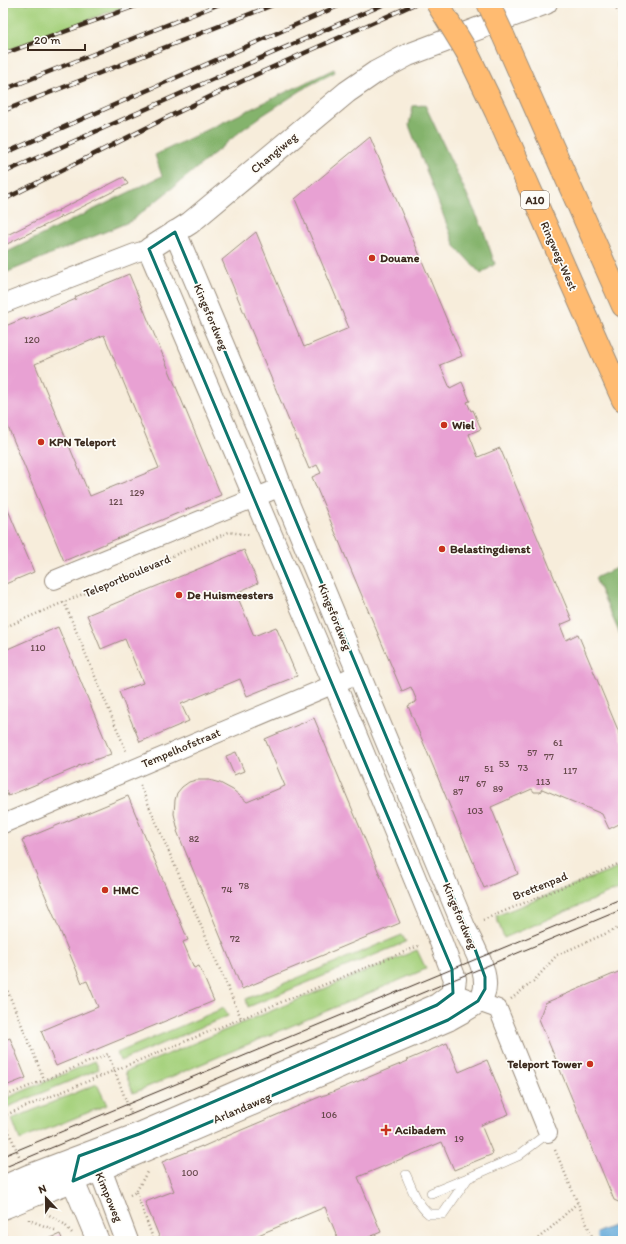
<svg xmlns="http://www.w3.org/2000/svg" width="626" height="1244" font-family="Itim,sans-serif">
<rect width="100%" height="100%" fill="#fdfcf7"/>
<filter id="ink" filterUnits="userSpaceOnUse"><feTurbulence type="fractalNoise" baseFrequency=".025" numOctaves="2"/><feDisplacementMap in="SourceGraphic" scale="8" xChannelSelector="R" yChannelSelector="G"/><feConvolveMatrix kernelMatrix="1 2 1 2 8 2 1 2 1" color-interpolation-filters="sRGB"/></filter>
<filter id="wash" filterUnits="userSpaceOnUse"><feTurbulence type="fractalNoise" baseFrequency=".012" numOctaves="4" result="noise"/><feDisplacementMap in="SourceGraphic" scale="16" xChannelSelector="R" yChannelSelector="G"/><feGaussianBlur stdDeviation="0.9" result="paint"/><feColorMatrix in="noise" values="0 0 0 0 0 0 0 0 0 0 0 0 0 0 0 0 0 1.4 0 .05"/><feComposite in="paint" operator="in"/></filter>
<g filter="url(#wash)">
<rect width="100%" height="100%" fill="#f7eddb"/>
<g fill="#a6d17d" stroke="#707e4e">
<polygon points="3,3 133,3 3,52"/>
<polygon points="623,41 623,67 618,68 618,49"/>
<polygon points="623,865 623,887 504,938 496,916"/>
<polygon points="402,935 406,942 248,1007 246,999"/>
<polygon points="417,950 426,969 133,1093 125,1072"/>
<polygon points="224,1008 228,1016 120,1061 117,1053"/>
<polygon points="95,1061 99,1069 3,1109 4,1099"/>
<polygon points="97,1084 107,1105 20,1140 12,1119"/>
</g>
<g fill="#84b36c" stroke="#606e45">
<polygon points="334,69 335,72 308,86 263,115 242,130 186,177 131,221 3,274 3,254 162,176 155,155"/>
<polygon points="425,105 483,229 495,264 481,274 455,246 409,125 413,106"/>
<polygon points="623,565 623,641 595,578"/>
</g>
<polygon fill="#63aad9" stroke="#4f6a7c" points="623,1222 623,1241 576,1241"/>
<polygon fill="#f7eddb" points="595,1231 599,1241 574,1241 575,1239"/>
<g id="blocks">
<g fill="#e8a1d3" fill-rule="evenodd">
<polygon points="370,137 462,356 440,365 450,388 462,382 470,401 467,402 471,411 473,410 481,429 469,434 478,457 500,448 572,620 560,625 566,640 578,634 623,742 623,822 609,829 602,814 542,789 540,792 534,792 532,789 491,807 518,874 484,888 408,706 417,701 411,687 402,691 312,477 321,473 317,465 309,469 222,260 256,232 304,347 349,328 295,199"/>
<polygon points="124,177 128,184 62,217 60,215 60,217 58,219 3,246 3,237 54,212 57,211 59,212 58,210 61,209"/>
<path d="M129 274 221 495 64 561 3 415V327L25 318 26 320 76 299 75 297ZM104 335 159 468 90 496 35 364Z"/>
<polygon points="3,498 34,572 3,585"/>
<polygon points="244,550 258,583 236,593 254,636 276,627 297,676 247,696 240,679 221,687 181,704 189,721 140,742 119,692 143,683 125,639 101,649 87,615"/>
<polygon points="58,627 111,754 78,766 78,767 8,796 3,784 3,651"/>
<polygon points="314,718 400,923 242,989 177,831 178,830 174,814 175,800 177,793 182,787 189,782 196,780 209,780 220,783 233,790 247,802 285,786 265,739"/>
<polygon points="236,752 244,771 234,775 226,756"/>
<polygon points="128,796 188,940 183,942 194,968 199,966 214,1001 56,1066 41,1031 98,1007 87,981 82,983 22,840"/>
<polygon points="623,970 623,1204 614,1200 539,1019 545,1003"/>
<polygon points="10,1038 26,1078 3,1087 3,1041"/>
<polygon points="447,1043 459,1072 487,1060 509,1114 481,1125 493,1154 454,1170 442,1142 358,1177 381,1232 360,1241 339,1241 325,1207 244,1241 161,1241 145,1202 174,1191 162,1162 202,1146 202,1147 220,1139 221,1138 225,1137 324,1095 325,1095 408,1061 407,1060"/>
<polygon points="3,1230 8,1241 3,1241"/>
<polygon points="60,1234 63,1241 44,1241"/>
</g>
</g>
</g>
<g filter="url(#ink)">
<use href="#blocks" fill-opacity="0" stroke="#998c7c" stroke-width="1"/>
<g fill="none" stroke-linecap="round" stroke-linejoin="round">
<g stroke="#998c7c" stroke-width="10">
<g id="service">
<path d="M406 1175C412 1189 417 1204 429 1214H443L468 1178 518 1156 548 1133"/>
<polyline points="431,1193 468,1178"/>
</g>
</g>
<g stroke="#998c7c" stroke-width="20">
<g id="minor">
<polyline points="3,304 135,253 149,249"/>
<polyline points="54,580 281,487"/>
<polyline points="3,824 358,674"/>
<polyline points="453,993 498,1009 548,1133"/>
</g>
</g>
<g stroke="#998c7c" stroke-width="24">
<g id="tertiary">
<polyline points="88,1162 100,1169 127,1241"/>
<polyline points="76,1167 73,1181 98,1241"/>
<polyline points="3,1187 28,1176 139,1134 309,1061 437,1005 453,993 455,979 439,937 334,683 149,249 190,223 347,92 376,72 408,55 546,3"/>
<path d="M3 1208 35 1195 73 1181 448 1020C458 1014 469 1009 478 1002 497 984 473 946 464 927L281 487 268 452 175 232"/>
</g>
</g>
<g stroke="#998c7c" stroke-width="24">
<g id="motorway">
<polyline points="503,35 623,306"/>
<polyline points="467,52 496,112 623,400"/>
</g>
</g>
<g stroke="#998c7c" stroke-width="2.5" stroke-dasharray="1 3" stroke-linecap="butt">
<polyline points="612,3 623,19"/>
<polyline points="64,602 127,753"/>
<polyline points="3,628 229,532 249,535"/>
<polyline points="140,785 241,1018"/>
<polyline points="483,920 623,862"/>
<polyline points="3,980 44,1079"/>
<polyline points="511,999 534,981 557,955 623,926"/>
<polyline points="3,1097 108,1054 132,1116"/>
<polyline points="3,1116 421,945"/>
<polyline points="3,1118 20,1158"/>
<polyline points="555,1150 594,1241"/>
<polyline points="136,1192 154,1241"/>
<polyline points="130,1195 136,1192 147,1172"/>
<polyline points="46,1213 64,1224 72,1233"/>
<polyline points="29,1219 29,1220 55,1230 57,1229"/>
<polyline points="535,1241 553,1226 577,1203"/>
</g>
<use href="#service" stroke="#fff" stroke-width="9"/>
<use href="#minor" stroke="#fff" stroke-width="18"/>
<use href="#tertiary" stroke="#fff" stroke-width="22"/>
<use href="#motorway" stroke="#ffbb71" stroke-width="22"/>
<g stroke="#3b2a1e" stroke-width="1">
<polyline points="3,1156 623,898"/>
<polyline points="3,1168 623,909"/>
</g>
<g stroke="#3b2a1e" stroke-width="4.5">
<g id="rail">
<polyline points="3,54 144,3"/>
<polyline points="3,90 222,3"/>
<polyline points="3,111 278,3"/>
<polyline points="3,154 345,3"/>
<polyline points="3,173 220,76 387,3"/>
<polyline points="3,200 166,118 255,75 417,3"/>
</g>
</g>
<use href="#rail" stroke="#fdfcf7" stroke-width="3" stroke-dasharray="9" stroke-linecap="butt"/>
<g stroke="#998c7c" stroke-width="24" stroke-linecap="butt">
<g id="motorway-bridge">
<polyline points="437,3 467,52"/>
<polyline points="488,3 503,35"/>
</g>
</g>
<use href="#motorway-bridge" stroke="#ffbb71" stroke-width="22"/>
</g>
</g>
<path fill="none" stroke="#0f766e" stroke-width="3" stroke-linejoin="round" d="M175 232 475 949 485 977V989L478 1001 448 1020 73 1181 79 1156 139 1134 437 1005 453 993 452 969 149 249Z"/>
<g fill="#c8321e" stroke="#fdfcf7" stroke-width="1.5">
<circle cx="372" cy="258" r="4"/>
<circle cx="444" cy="425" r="4"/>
<circle cx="41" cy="442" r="4"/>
<circle cx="442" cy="549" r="4"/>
<circle cx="179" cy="595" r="4"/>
<circle cx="105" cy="890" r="4"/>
<circle cx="590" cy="1064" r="4"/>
<path d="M384 1124h4v4h4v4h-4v4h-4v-4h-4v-4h4z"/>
</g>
<g text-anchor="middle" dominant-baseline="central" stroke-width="3.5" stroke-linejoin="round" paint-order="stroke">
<g font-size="10" fill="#66484b">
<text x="32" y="339">120</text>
<text x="137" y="492">129</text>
<text x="116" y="501">121</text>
<text x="38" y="647">110</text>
<text x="558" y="742">61</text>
<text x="532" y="752">57</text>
<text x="549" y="756">77</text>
<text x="504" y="763">53</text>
<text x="523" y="767">73</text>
<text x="489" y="768">51</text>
<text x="570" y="770">117</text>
<text x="464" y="778">47</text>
<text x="543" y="781">113</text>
<text x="481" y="783">67</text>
<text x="498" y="788">89</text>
<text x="458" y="791">87</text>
<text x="475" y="810">103</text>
<text x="194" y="838">82</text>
<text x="244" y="885">78</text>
<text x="227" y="889">74</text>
<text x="235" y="938">72</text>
<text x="329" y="1114">106</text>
<text x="459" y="1138">19</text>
<text x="190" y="1172">100</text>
</g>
<rect fill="#fdfcf7" stroke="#75695f" stroke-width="1" x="521" y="191" width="28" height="18" rx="3"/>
<g font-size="11" font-weight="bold" fill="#3b2a1e">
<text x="535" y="200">A10</text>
</g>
<g font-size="12" fill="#3b2a1e" stroke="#fdfcf7">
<text transform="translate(274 153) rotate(-40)">Changiweg</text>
<text transform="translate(559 256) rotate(66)">Ringweg-West</text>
<text transform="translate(211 317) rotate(67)">Kingsfordweg</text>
<text transform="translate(127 576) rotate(-23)">Teleportboulevard</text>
<text transform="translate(335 617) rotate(68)">Kingsfordweg</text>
<text transform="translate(181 748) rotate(-23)">Tempelhofstraat</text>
<text transform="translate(540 886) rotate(-22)">Brettenpad</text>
<text transform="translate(460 916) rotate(67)">Kingsfordweg</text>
<text transform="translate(242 1108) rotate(-23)">Arlandaweg</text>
<text transform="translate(109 1197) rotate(67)">Kimpoweg</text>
</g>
<g font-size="12" font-weight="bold" fill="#3b2a1e" stroke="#fdfcf7" text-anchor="start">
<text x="380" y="258">Douane</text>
<text x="452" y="425">Wiel</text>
<text x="49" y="442">KPN Teleport</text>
<text x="450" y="549">Belastingdienst</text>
<text x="187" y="595">De Huismeesters</text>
<text x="113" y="890">HMC</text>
<text x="582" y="1064" text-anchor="end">Teleport Tower</text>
<text x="395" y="1130">Acibadem</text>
</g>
</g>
<rect width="626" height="1244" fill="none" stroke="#fdfcf7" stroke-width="16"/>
<g transform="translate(46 1198) rotate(338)" stroke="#fdfcf7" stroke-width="3" paint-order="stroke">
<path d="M0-3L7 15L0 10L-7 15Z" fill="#3b2a1e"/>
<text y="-6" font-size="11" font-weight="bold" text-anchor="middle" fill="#3b2a1e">N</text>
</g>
<path d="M28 44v6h57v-6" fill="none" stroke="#3b2a1e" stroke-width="2"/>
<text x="34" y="44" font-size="12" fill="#3b2a1e" stroke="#fdfcf7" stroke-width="3" paint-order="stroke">20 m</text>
</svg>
